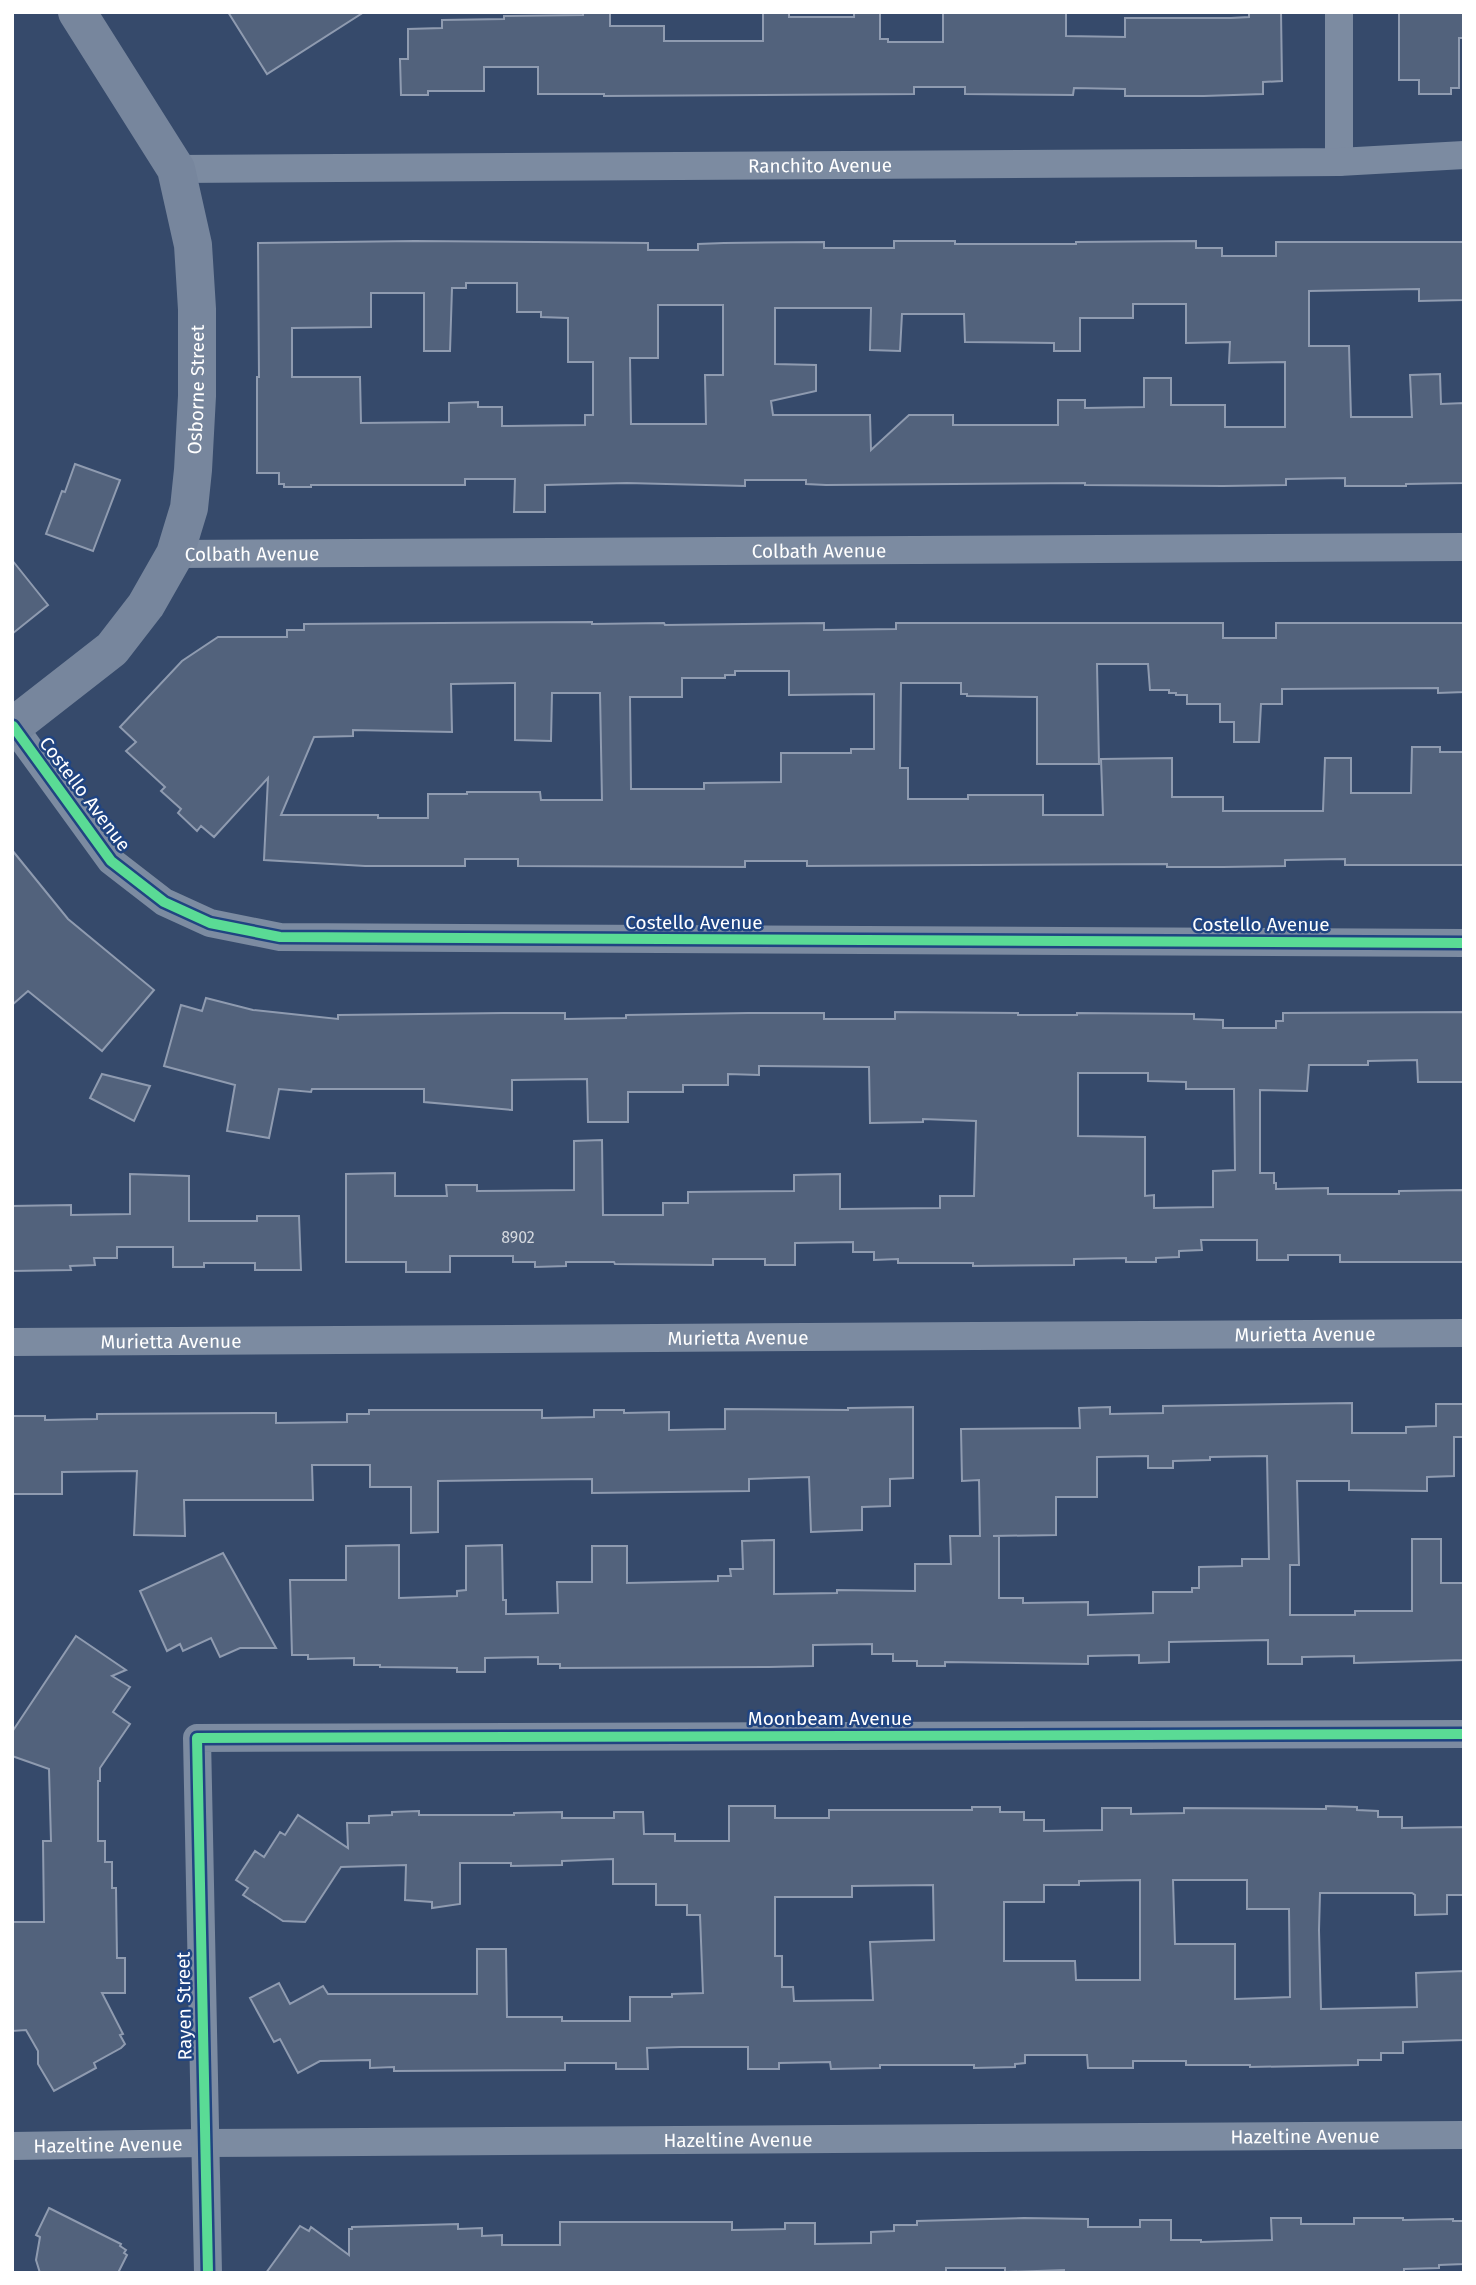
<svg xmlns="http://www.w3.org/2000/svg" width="1476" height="2285" font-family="'Fira Sans',sans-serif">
<rect width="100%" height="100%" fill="#364a6b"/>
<g fill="#52627c" stroke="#8f9bb0" stroke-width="2" fill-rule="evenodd">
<polygon points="228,12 364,12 267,74"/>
<polygon points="583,12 610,12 610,26 664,26 664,41 763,41 763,12 789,12 789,17 854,17 854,12 880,12 880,39 888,39 888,42 943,42 943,12 1066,12 1066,36 1125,37 1125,18 1231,18 1249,17 1249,12 1281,12 1282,81 1263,82 1263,94 1204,96 1125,96 1125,89 1074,88 1073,95 965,94 965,87 914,87 914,94 604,96 604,94 538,94 538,67 484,67 484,91 428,91 428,95 401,95 400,59 408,59 408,29 442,28 442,20 504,19 504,16 583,15"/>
<polygon points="1399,12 1464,12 1464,38 1459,38 1459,88 1451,88 1451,94 1419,94 1419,80 1399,80"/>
<path d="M415 241 648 243V250H698V244L724 243 824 242V248H894V241H955V244H1076V242L1196 241V248H1222V256H1276V242H1464V300L1419 301V289L1309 291V346H1349L1351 417H1412L1410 375 1440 374 1441 404 1464 403V483L1406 484V486H1345V478L1286 479V485L1223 486 1085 485V483L826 485 806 484V480H745V486L627 483 545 485V512H514L515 479H465V485H311V487H284V484H279V473H257V377H259L258 243ZM466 283H517V312H541V317L568 318V362H593V415H585V425L502 426V407H478V402L449 403V422L361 423 360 377H292V328L371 327V293H424V351H450L452 288H466ZM1133 304H1186V343L1230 342 1229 363 1285 362V427H1225V405H1171V378H1144V407L1085 408V400H1058V425H953V415H909L871 450 870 415H773L771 401 816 391V365L775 364V308H871L870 350 900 351 902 314H964L965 342 1054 343V351H1080V318H1133ZM658 305H723V375H705L706 424H631L630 358H658Z"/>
<polygon points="75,464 120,480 93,551 46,534 62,491 65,492"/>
<polygon points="12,560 48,605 12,634"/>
<path d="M592 622V624L664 623 665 625 824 623V630L896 629V623H1223V638H1276V623H1464V692L1438 693V688L1282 689V704H1261L1259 742H1234V722H1220V704H1187V695H1176V693H1169V690H1150L1148 664H1097L1099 764H1037V697L967 696V694H961V683H901L900 768H908V799H968V795H1043V815H1103L1101 759 1172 758V797H1223V811H1323L1325 758H1351V793H1411L1412 747H1440V752H1464V865H1345V859L1285 860V866L1223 867H1167V864L807 866V861H745V867L518 866V859H465V866H365L264 860 268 778 214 837 201 826 197 831 178 813 181 809 161 791 165 787 126 751 136 742 120 727 182 661 218 637H287V630H304V624ZM735 671H789V695L874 694V749H851V753H781V782L704 783V789H631L630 697H682V678H725V675H735ZM515 683V740L551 741 552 693H600L602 800H541L540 792H467V794H428V818H378V815H281L314 737 353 736V730L452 732 451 684Z"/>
<polygon points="12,850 68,919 154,990 102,1051 28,991 12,1005"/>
<path d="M206 998 253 1010 338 1019V1015L503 1013H565V1019L626 1018V1015L748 1013H824V1019H895V1012L1018 1013V1015H1077V1013L1194 1014V1019L1223 1020V1028H1276V1021H1283V1013L1464 1012V1082H1418L1417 1060 1368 1061V1065H1309L1307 1091 1260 1090V1173H1274V1183H1276V1189L1328 1188V1194H1399V1191L1463 1190 1464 1262H1340V1255H1288V1260H1257V1240H1201L1202 1250 1179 1251V1257L1156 1258V1262H1126V1258L1074 1259V1265L973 1266V1263H898V1259L874 1260V1252H853V1242L795 1243V1265H765V1259H713V1265L615 1264 614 1262H566V1266L535 1267V1262H513V1256H450V1272H406V1262H346V1174L395 1173V1196H447L446 1185H477V1191L574 1190V1141L602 1140 603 1215H663V1203H688V1192L794 1191V1175L840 1174V1209L940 1208V1196H974L976 1121 923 1119V1122L870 1123 869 1067 759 1066V1075L728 1074V1085H683V1092H628V1122H588L587 1079 512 1080V1110L424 1102V1089H312L311 1092 279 1089 269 1138 227 1131 235 1085 164 1066 181 1005 202 1011ZM1078 1073H1148V1081L1186 1082V1089H1234L1235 1170 1213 1171V1207L1154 1208V1195L1145 1196V1137L1078 1136Z"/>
<polygon points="102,1074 150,1086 134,1121 90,1098"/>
<polygon points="130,1174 189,1176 189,1221 257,1221 257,1216 299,1216 301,1270 255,1270 255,1263 204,1263 204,1267 173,1267 173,1247 117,1247 117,1258 94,1258 95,1265 70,1266 71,1270 12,1271 12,1206 71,1205 71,1215 130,1214"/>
<path d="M1352 1403V1433H1406V1427L1436 1426V1404H1464V1437H1454V1476L1427 1477V1491L1349 1490V1481H1297L1299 1565H1290V1615H1355V1611H1412V1539H1441V1583H1464V1660L1354 1663V1656L1302 1657V1664H1268V1640L1169 1642V1662L1139 1663V1655L1088 1656V1664L945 1662V1666H917V1661H893V1654H872V1644L813 1645V1666L769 1667 560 1668V1664H538V1657L485 1658V1672H457V1668L380 1667V1665H354V1658L308 1659V1655H292L290 1580H346V1546L399 1545V1598L457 1596V1591L466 1590V1546L502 1545 503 1600H506V1614L558 1613 557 1582H592V1546H627V1583L718 1581V1576H731L730 1569H743L742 1541 774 1540V1594L837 1593V1590L915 1591V1564H951L950 1536H980L979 1480 962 1481 961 1429 1080 1428 1079 1408 1110 1407V1414L1163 1413V1406ZM1148 1456V1468H1173V1461L1210 1460V1457L1267 1456 1269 1559H1242V1566L1199 1567V1588H1192V1592H1153V1613L1088 1615V1602L1023 1603V1598H999V1536H993L1056 1535V1497H1097V1457Z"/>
<polygon points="913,1407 913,1478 890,1479 890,1506 862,1507 862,1530 811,1532 809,1477 749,1479 749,1491 592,1493 592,1479 438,1481 438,1532 411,1533 411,1487 370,1487 370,1465 312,1465 313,1500 184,1500 185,1536 134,1535 137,1471 62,1472 62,1494 12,1494 12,1416 45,1416 45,1420 97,1419 97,1414 276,1413 276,1423 347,1422 347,1414 369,1414 369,1410 542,1410 542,1418 594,1417 594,1410 624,1410 624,1413 669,1412 669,1430 725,1429 725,1409 848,1410 848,1408"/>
<polygon points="223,1553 276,1648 240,1648 220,1657 211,1638 183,1651 180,1644 167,1651 140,1591"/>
<polygon points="76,1636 126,1670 112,1676 130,1687 113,1712 130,1724 100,1768 100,1781 98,1781 98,1841 105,1841 105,1862 112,1862 112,1888 116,1888 117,1958 125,1958 125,1993 102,1993 123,2034 120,2035 125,2044 121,2048 94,2063 96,2068 54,2091 38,2064 38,2051 26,2030 12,2031 12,1922 44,1922 43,1841 51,1841 49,1769 12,1756 12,1732"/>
<path d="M729 1806H775V1818H829V1810H972V1807H1000V1812H1024V1820H1044V1831L1102 1830V1808H1131V1814L1184 1813V1808L1326 1809V1806L1357 1807V1810L1378 1811V1817H1402V1828L1464 1827V1895H1447V1914L1415 1915V1895L1412 1893H1320L1319 1930 1321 2009 1417 2007 1416 1973 1464 1971V2040L1403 2042V2053H1381V2060H1358V2065L1250 2067V2065H1186V2061H1133V2068H1088L1087 2055H1025V2063L1015 2064V2067L974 2068V2065H880V2068L831 2069 830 2062 779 2063V2069H748V2047H681L647 2048 648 2069H616V2063H565V2070L394 2071V2067L370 2068V2060L320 2061 298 2073 280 2039 274 2042 250 1998 279 1983 290 2004 323 1986 328 1994H477V1949H506L507 2017H562V2021H630V1997H672V1994L703 1993 700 1915H687V1905H656V1884H613V1859L562 1861V1865L511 1866V1863H460V1904L432 1908V1902L405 1900 406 1865 341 1867 305 1922 283 1921 243 1895 248 1888 236 1880 255 1851 264 1857 280 1832 285 1835 298 1815 348 1848 347 1823H369V1816L392 1815V1812L419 1811V1815H514V1813L562 1812V1818H614V1812H643L644 1834H675V1841H729ZM1140 1880V1980H1076L1075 1961H1004V1902H1044V1885H1079V1881ZM1173 1880H1247V1909H1289L1290 1997 1235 1999V1944H1175ZM933 1885 934 1940 870 1942 873 2000 794 2001 793 1987H782V1956H775V1897H852V1886Z"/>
<polygon points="49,2208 121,2244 120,2246 126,2250 124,2253 127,2255 118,2273 40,2273 36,2260 40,2237 36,2235"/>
<polygon points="1024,2218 1088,2219 1088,2227 1140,2227 1140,2220 1171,2220 1171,2240 1201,2240 1201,2242 1272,2240 1271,2218 1301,2218 1301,2224 1354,2224 1354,2218 1403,2218 1403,2220 1453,2219 1453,2221 1464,2221 1464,2264 1439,2265 1439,2268 1404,2269 1404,2273 1064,2273 1064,2270 1005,2272 1005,2268 946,2268 946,2273 266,2273 300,2226 309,2231 311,2227 349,2255 349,2229 352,2229 352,2227 458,2224 458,2229 482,2228 482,2236 502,2235 502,2245 560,2245 560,2222 732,2222 732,2230 785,2229 785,2223 815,2223 815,2244 871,2243 871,2232 894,2231 894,2225 917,2225 917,2221"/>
</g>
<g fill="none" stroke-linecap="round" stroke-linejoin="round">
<g stroke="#7c8ba1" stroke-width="28">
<polyline points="1339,12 1339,162"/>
<path id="s1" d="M176 169 1339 162 1464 155"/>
<path id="s2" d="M175 554 1464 547"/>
<polyline points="13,726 111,861 164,902 210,923 280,937 1464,943"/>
<path id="s3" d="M12 1342 1464 1333"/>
<path id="s4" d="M12 2146 204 2143 1464 2135"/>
<polyline points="208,2273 197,1738 1464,1734"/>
</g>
<path stroke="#77869d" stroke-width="38" id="s5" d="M12 727 112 649 146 605 175 554 189 508 193 470 197 396V309L193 245 176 169 77 12"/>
<g stroke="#204481" stroke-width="15">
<g id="cycleway">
<polyline points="13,726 111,861 164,902 210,923 280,937 1464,943"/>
<polyline points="208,2273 197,1738 1464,1734"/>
</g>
</g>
<use href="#cycleway" stroke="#5adb95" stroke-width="10"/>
</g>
<g text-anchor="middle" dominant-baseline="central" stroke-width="5" stroke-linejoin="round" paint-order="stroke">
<g font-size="16" fill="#d4d8de">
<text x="518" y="1237">8902</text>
</g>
<g font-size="19" fill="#fff" stroke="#204481">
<text stroke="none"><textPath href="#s1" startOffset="644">Ranchito Avenue</textPath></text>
<text stroke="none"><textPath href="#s5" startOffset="408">Osborne Street</textPath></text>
<text stroke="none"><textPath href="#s2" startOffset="644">Colbath Avenue</textPath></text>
<text stroke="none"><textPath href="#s2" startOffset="77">Colbath Avenue</textPath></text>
<text transform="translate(85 794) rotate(53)">Costello Avenue</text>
<text x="694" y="922">Costello Avenue</text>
<text x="1261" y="924">Costello Avenue</text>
<text stroke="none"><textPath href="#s3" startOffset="1293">Murietta Avenue</textPath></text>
<text stroke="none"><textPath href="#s3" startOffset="726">Murietta Avenue</textPath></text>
<text stroke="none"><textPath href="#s3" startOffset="159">Murietta Avenue</textPath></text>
<text x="830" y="1718">Moonbeam Avenue</text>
<text transform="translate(184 2006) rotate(-91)">Rayen Street</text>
<text stroke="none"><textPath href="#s4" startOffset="1293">Hazeltine Avenue</textPath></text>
<text stroke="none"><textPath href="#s4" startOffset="726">Hazeltine Avenue</textPath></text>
<text stroke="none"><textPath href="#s4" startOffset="96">Hazeltine Avenue</textPath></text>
</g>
</g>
<rect width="1476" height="2285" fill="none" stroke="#ffffff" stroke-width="28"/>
</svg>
